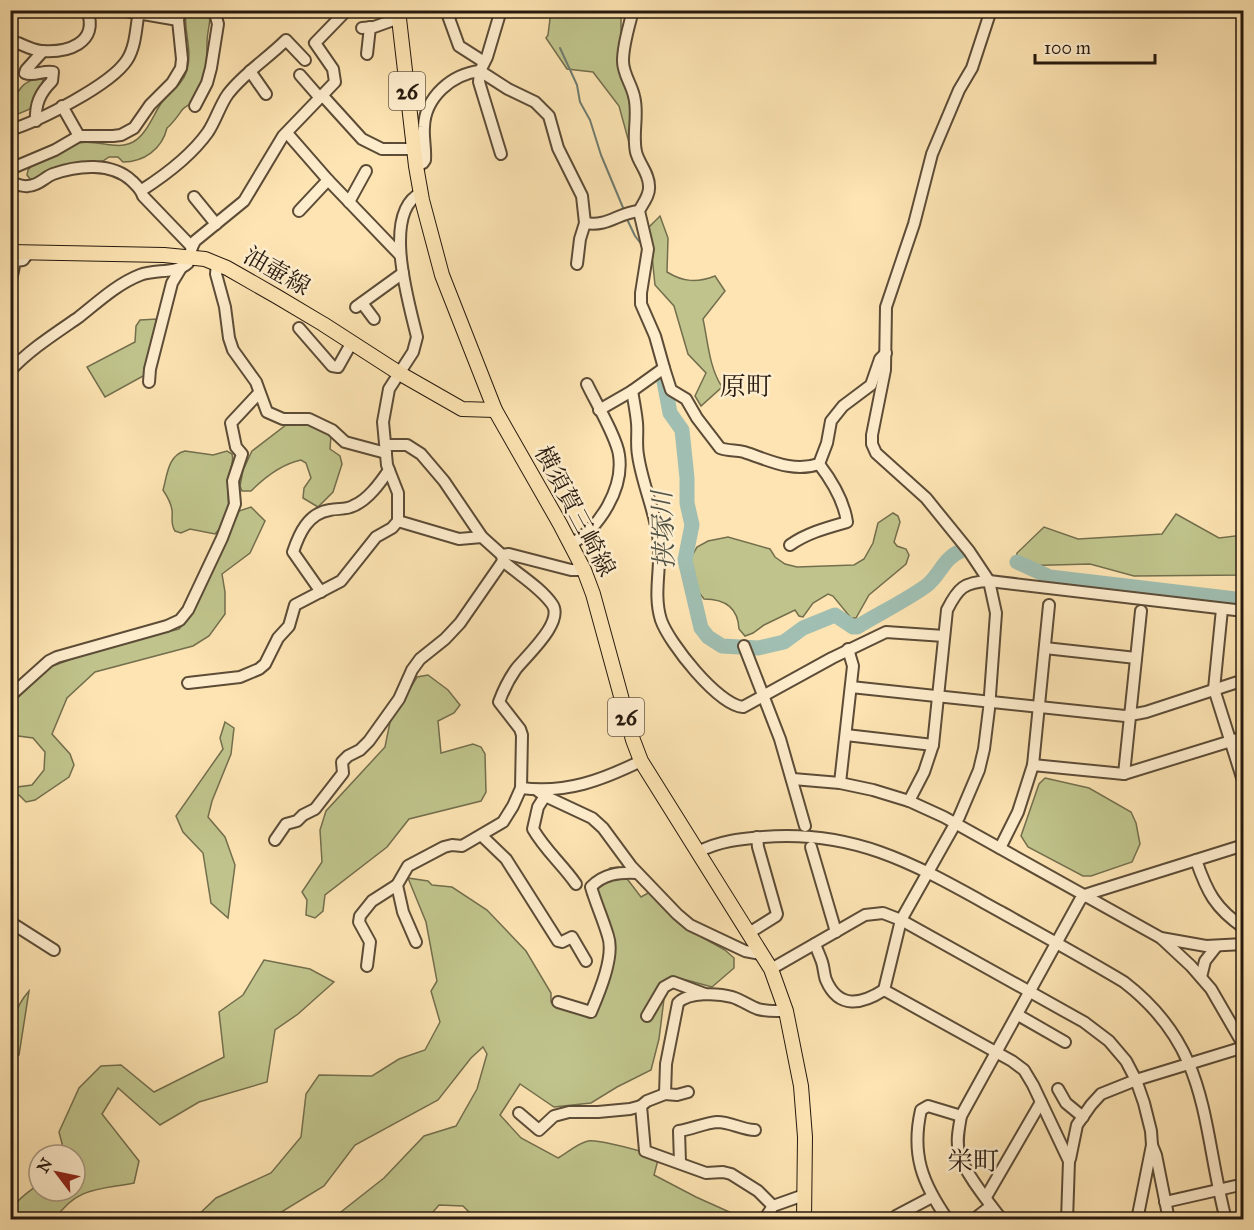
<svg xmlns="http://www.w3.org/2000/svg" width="1254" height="1230" font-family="'IM FELL Great Primer','Noto Serif JP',serif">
<rect width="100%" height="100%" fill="#fde4b2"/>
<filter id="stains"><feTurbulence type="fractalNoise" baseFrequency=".00333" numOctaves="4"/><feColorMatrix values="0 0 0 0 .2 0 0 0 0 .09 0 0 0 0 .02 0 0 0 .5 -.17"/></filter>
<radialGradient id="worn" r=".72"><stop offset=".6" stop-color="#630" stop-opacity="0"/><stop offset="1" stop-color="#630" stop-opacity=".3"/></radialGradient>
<g fill="#c0c48c" stroke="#736e4d" stroke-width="1.5">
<path d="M186 11H210C211 22 207 32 207 43 207 62 206 86 193 102 190 105 185 106 182 110 177 117 174 122 167 128 162 149 144 162 123 162L118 157H109L103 161 72 165 35 179H30L27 175 28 170 33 164C47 158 64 145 79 143 97 139 116 151 133 142 147 134 153 115 162 102 171 91 183 84 187 70 193 50 183 30 186 11Z"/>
<polygon points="551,11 607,11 621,14 621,61 634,125 633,157 619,106 593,72 567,69 546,38 548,35"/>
<path d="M40 78 43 80C42 87 33 99 30 109L11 117 10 101H13C20 87 24 81 40 78Z"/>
<path d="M660 216 668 238 667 272C683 282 697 283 715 276L725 291 703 319C708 342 709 367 722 387L701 406 695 396 706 373 688 354 674 306 655 285 649 227Z"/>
<polygon points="157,319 145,375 105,397 87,367 135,342 136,326 140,320"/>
<path d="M307 422 320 426 331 436 330 449 340 456 342 464 333 492 318 507 303 498 304 488 311 478 306 463 301 460C282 464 264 478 251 491H242L240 486 243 470 252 451 286 425Z"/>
<path d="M185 451 213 455 227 451 232 454C235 464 228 471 228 481 226 506 236 512 215 534L190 529 181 533 175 531C170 523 173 519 172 510 171 503 167 496 163 490 167 476 168 455 185 451Z"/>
<polygon points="251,507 265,521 250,553 222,574 225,592 225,614 209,636 193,646 95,672 67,698 52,734 70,754 74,765 69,777 35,800 26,802 19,795 11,796 10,788 32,785 44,770 45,752 33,738 11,735 11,704 50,667 98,649 179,629 192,614 239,511"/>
<path d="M893 513 898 516 900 522 894 542 897 546 906 549 909 555 906 564 869 595 856 618H851L833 596 828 594 813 603 803 617 799 616 795 610 764 625 753 633 745 636 739 629C738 607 724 599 704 599L694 586 690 559 697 547 708 541 728 537 770 549 775 557 785 564 797 567 854 565 864 559 873 543 878 523Z"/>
<polygon points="1176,514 1219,538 1243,535 1243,575 1134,576 1090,564 1015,566 1017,553 1044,527 1078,539 1162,534"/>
<polygon points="428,675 448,690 460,705 454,713 438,721 441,753 473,744 481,747 485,754 486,792 481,801 409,819 387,847 325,895 323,911 315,918 306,915 307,900 302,892 322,862 320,830 326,811 385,747 390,722 417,677"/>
<polygon points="225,722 234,728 231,754 212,801 208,817 225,837 235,865 228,918 211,903 203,853 183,832 176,816 223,749 220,738"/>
<polygon points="1045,778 1089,788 1131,812 1136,823 1140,844 1132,862 1091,876 1083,876 1028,847 1021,836 1039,784"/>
<path d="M618 867 641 897 650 892 703 938 725 950 734 958V968L712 987 675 977 664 999 659 1039 651 1070 617 1087 591 1103 554 1107 520 1084 500 1115 521 1138 558 1158C567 1153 578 1143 588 1141 599 1138 645 1153 659 1156L654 1175 696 1197 745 1219 477 1220 463 1206 439 1205 427 1219H332L384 1178 424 1136 456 1126 477 1089 487 1054 483 1047 471 1058 438 1100 355 1145 324 1186 270 1219 193 1220 216 1198 271 1173 301 1137 306 1094 319 1075 372 1076 399 1059 425 1050 440 1022 431 991 437 981 426 922 408 878 428 881 432 885 452 887 487 910 526 951 551 993V1002L589 1018 607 982 615 945 587 895 610 868Z"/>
<path d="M264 960 310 969 334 982 298 1014 275 1030 267 1082 199 1102 160 1125 118 1088 102 1114 139 1161 134 1183C98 1190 77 1187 55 1219H11C10 1203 27 1193 39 1184V1191H75V1155H65L59 1132 79 1088 101 1066 121 1065 154 1092 224 1057 219 1012 243 995Z"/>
<path d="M29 991 19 1055 11 1063C10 1037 10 1012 29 991Z"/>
</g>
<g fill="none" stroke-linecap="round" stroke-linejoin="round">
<g stroke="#6f7c70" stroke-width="2">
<polyline points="560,48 577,85 580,102 590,120 601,155 624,210"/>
<polyline points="626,217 635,236 642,245"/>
</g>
<g stroke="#a0beb1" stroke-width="15">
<path d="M664 381 670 413 682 430 687 478V503L692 525 685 560 701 628 708 637 722 646 758 648 784 642 803 628 835 615 853 627H857C880 613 905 601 926 586 941 575 942 558 963 550"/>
<polyline points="1017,562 1050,577 1244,600"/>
</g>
<g stroke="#5c4c37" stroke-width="14">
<g id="minor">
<polyline points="120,10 178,20"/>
<polyline points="446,10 459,46 484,62"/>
<polyline points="501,10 487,57 480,71 479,82 501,154"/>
<polyline points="991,10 972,68 959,90 932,154 914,224 886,307 885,370 872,435 872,444 876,453 926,498 969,551 989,581 996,613 989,709 984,749 979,770 959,817 901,920 884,990 1012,1061 1024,1070 1033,1085 1069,1161 1067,1220"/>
<polyline points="362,28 374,27 399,18"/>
<path d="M18 43C25 46 33 50 41 51 66 53 100 44 87 10"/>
<polyline points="367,54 370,27"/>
<polyline points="250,71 266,94"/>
<polyline points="300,75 320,98"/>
<polyline points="323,96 362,139 382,149 414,149"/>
<polyline points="62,106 79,136"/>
<polyline points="195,106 207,83 211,68 218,24 214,10"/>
<path d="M36 121C35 104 40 93 52 81L53 72C43 70 34 77 25 73L26 70 43 51"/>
<path d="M10 130C39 121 111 85 127 60 136 46 136 27 139 10"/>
<polyline points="287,133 328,180 400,255"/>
<path d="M416 166 423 163 425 160C426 149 423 138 424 127 425 97 452 74 480 71L508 89 535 102 549 116 558 148 582 196 585 223 580 239 577 264"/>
<polyline points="10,169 55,150 79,136 113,136 121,135 134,128 150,105 172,83 181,68 182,59 178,20 180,10"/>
<path d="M10 182C16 184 22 187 28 186 38 186 45 177 53 174 78 165 112 162 132 181 137 186 141 189 143 196L192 247"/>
<path d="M142 190C167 174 191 156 208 132 216 120 220 105 228 94 244 73 267 59 286 40L305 60"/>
<polyline points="194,197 216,224"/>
<polyline points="349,202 366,171"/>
<polyline points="299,211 328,180"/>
<path d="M585 223C609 227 617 213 639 211"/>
<polyline points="217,264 216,274 225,307 229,338 233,350 256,382 267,412 283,419 309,419 332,430 345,442 386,453"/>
<polyline points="10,285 15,261 23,260 29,252"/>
<polyline points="362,303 374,319"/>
<polyline points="356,307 403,273"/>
<polyline points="299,328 332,366 338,367 352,342"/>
<path d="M664 368 671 390 686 399 697 418 720 448C728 451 736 450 744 452 769 460 792 473 819 464L827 443 831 421 843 406 871 385 880 359 886 353"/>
<path d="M10 371C29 350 56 333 79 317 98 302 117 284 140 275 155 269 176 274 188 263L192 247 195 241 244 201 283 136 335 82 333 69 315 43 347 10"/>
<polyline points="149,382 150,369 172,283 181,268"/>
<path d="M632 391C634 402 636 412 637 423 638 433 636 444 638 455 642 484 656 513 659 543 661 569 653 595 661 620 669 643 718 705 743 707L832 658 886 632 944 636"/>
<path d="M599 410 632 391 664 368 655 336 641 304V293L648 249 639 211C643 203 650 195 649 186 649 173 639 164 636 152 632 133 639 114 634 96 631 83 623 74 623 61 623 44 629 27 633 10"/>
<polyline points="386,445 407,445 421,454 444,481 482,537 502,555 509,554 571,570 584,570"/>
<polyline points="398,521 459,539 482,537"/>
<path d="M571 544C600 528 624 488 619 455 617 438 595 401 587 384"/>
<path d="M790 545C807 533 826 528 847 522 844 501 832 481 819 464"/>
<path d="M321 592 293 552C299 534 308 513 330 510 338 508 346 510 353 506 368 500 380 483 389 470"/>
<polyline points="1222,609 1214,689 1244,784"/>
<polyline points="744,646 780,739 805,826"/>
<polyline points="1045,648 1136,658"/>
<path d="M188 683 240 677 259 669 265 664 278 638 289 626 295 605 341 581 376 537 392 528 398 521V493L387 465 383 422 389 389 413 352 417 337C409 303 381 212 421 193"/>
<polyline points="851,687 1125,716 1146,712 1244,680"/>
<polyline points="10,696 49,661 57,657 167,626 180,620 188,610 222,538 235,504 233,481 242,454 236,447 231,423 259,393"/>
<polyline points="846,735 933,745"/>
<polyline points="1033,765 1049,605"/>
<polyline points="1124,774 1141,611"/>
<polyline points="793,779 840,783 873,790 909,801 944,817 1161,938 1191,966 1211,989 1244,1046"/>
<polyline points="840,783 853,666 848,649"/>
<path d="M521 788C566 794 602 780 641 761"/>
<polyline points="538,791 545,796 592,818 603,828 631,866 677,914 690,925 745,951 761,954"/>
<path d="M545 796 538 807 533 829C545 850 562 864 576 884"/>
<path d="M909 801 924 772 933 745 947 610C958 588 964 582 989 581L1244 611"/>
<polyline points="482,836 506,859 558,941 562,942 572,937 586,961"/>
<polyline points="275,840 286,824 297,821 303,815 315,809 343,773 342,762 348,756 360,750 369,741 399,699 412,670 420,659 445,639 460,623 503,561"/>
<polyline points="811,847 836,932"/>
<polyline points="1000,848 1018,812 1033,765 1124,774 1244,737"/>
<path d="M698 852C719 841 740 839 763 837 859 829 921 868 1001 912 1042 935 1084 958 1124 982 1211 1049 1201 1124 1226 1220"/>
<path d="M1196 860C1207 892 1215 908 1244 928"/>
<polyline points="10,922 54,950"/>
<polyline points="749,933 776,916 777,914 758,847 757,837"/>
<polyline points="1161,938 1206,946 1244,944"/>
<path d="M416 942 403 912 397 885 408 866 444 847 452 845 462 846 503 822 513 806 521 788 522 735 520 729 499 702C503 691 509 679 516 669 526 656 565 622 552 604 540 587 519 575 503 561L502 555"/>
<path d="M815 944C817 950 820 956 822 962 824 968 824 975 826 980 839 1010 862 1004 884 990"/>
<polyline points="367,966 370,942 359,922 360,916 372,901 397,885"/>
<polyline points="771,969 865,915 883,913 901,920 1084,1022 1109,1041 1126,1061 1136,1080 1144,1103 1151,1131 1152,1145 1137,1220"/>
<polyline points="1201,977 1205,961 1216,947"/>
<path d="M558 1002 591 1012C599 993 615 956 608 936 603 919 596 904 591 887 603 874 619 872 637 873"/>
<polyline points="1018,1015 1065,1042"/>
<polyline points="647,1016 664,987 673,982 705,994"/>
<polyline points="1058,1089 1066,1103 1083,1117"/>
<path d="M688 1092 677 1095 665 1094 666 1064 678 1003C688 992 718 993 732 997 742 1000 749 1006 758 1009 768 1012 777 1011 786 1011"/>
<polyline points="665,1094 647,1101 641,1106 645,1151 706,1173 723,1172 731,1174 758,1191 773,1206 804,1195"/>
<polyline points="519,1113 539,1130 554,1116 569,1112 598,1112 630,1109 641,1106"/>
<polyline points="1152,1145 1156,1155 1169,1220"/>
<polyline points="1070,1159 1077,1125 1091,1105 1101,1094 1136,1080 1244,1047"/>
<path d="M680 1163 679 1131C692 1129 705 1123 717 1122 731 1122 742 1130 755 1130"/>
<polyline points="986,1197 1041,1102"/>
<polyline points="1165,1202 1244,1184"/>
<polyline points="896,1216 932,1197"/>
<polyline points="764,1220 773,1206"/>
<path d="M948 1220C922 1183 911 1154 921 1110L928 1106 961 1116"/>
<polyline points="973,1220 991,1206"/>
<path d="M1002 1220C990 1204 963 1171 959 1153 956 1140 959 1128 961 1116L1080 900 1085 895 1094 892 1244 845"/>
</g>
</g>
<g stroke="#26190e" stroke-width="16">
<g id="major">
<polyline points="398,10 416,166 422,200 442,275 495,410 560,524 584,570 593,594 633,740 641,761 771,969 786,1011 801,1086 805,1137 804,1220"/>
<polyline points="10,252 164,255 205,259 227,268 276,296 323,324 399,373 462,409 495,410"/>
</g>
</g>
<use href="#minor" stroke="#feedcd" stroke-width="10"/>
<use href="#major" stroke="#fde4b2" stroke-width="14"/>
</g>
<g text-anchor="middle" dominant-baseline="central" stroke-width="5" stroke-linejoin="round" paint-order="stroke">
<g fill="#feedcd" stroke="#675947" stroke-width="1.5">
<rect x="389" y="72" width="36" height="38" rx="4.5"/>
<rect x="608" y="698" width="36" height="38" rx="4.5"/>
</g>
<g font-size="22" font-weight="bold" fill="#26190e">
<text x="407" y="91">26</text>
<text x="626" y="717">26</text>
</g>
<g font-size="24" fill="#26190e" stroke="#feedcd">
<text transform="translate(277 271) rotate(30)">油壷線</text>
<text transform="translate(575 511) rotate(62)">横須賀三崎線</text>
</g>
<g font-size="26" fill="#26190e" stroke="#feedcd">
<text x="746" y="386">原町</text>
<text x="973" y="1161">栄町</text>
</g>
<g font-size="26" font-style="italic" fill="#515347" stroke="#feedcd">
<text transform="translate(663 530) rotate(-92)">挟塚川</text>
</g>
</g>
<rect width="1254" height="1230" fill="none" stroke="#fde4b2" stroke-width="36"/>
<rect x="12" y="12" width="1230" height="1206" fill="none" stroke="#26190e" stroke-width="3"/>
<rect x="18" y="18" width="1218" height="1194" fill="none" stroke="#26190e" stroke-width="1.5"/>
<g transform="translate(57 1173) rotate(302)"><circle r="28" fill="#feedcd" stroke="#a89881" stroke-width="1.5"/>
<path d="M0-4.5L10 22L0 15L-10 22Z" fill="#8f2418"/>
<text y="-9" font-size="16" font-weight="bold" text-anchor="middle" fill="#26190e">N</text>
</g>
<path d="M1035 54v9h120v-9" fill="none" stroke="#26190e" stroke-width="3"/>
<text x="1044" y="54" font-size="18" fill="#26190e" stroke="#feedcd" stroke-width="4.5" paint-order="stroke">100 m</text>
<rect width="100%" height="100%" filter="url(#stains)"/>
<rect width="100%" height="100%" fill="url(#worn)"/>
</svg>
